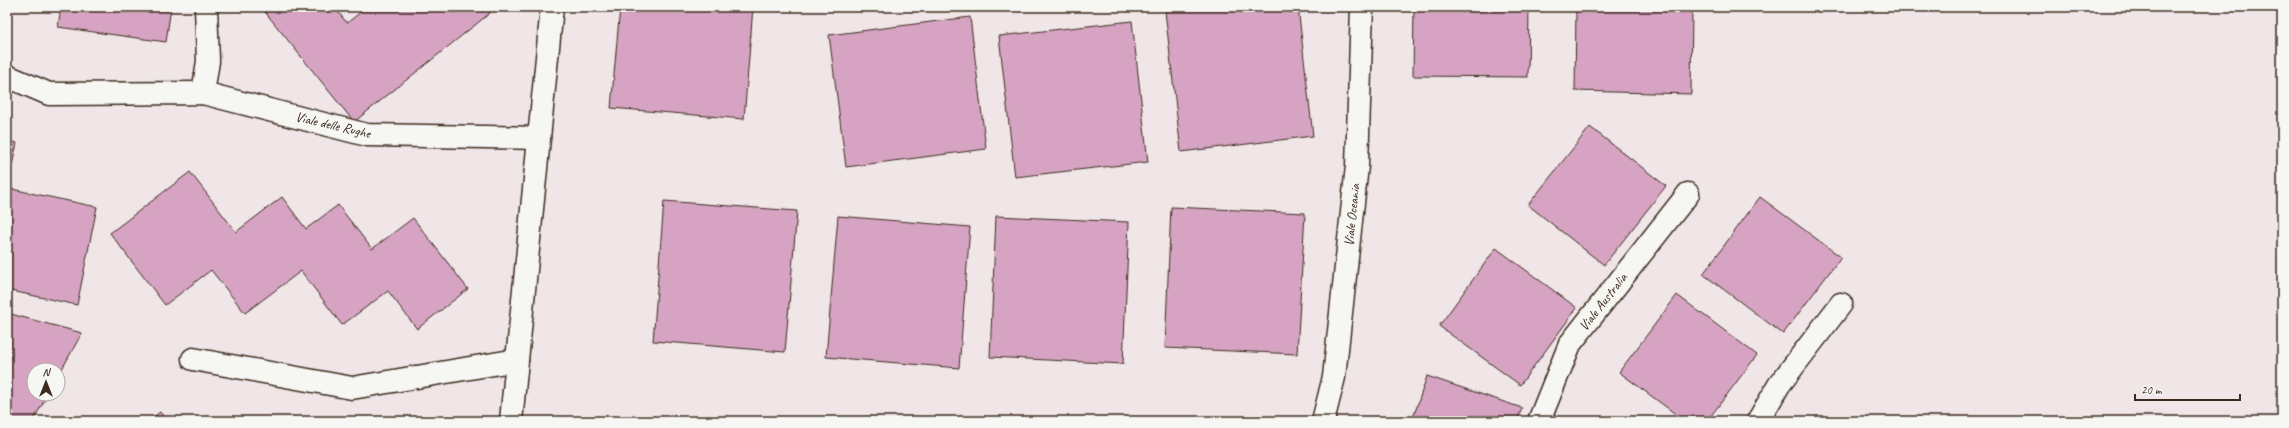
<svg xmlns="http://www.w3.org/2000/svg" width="2289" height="428" font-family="Caveat,sans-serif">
<rect width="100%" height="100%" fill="#f0e6e8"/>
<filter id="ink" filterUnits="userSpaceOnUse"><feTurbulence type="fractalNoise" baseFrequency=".025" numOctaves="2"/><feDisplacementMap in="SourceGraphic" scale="8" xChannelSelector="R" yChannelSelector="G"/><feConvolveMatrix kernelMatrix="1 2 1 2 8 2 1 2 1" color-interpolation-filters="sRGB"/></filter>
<g filter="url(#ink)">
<g fill="#d6a4c2" stroke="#3b2a1e">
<polygon points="61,7 171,7 166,42 58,27"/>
<polygon points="261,7 334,7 347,23 367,7 485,7 490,13 354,122"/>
<polygon points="620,7 753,7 744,119 611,108"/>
<polygon points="1198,7 1298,7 1313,136 1181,152 1165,11"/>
<polygon points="1414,7 1529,7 1528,77 1413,76"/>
<polygon points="1576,7 1692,7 1691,94 1575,91"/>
<polygon points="970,17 986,149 846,167 829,35"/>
<polygon points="1132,21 1148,162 1015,177 999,36"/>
<polygon points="1590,127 1666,186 1604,265 1528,205"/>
<polygon points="7,141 17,143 7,188 97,207 77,305 7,290"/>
<polygon points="190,172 236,232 282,197 306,229 338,205 372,249 413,218 468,289 417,329 388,291 342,325 301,271 245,313 211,270 165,305 110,233"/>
<polygon points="1760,197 1841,257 1783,334 1703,274"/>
<polygon points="664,201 797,211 785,352 653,341"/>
<polygon points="1171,207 1305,213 1297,354 1165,348"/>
<polygon points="838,216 970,227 959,368 826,357"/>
<polygon points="996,216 1129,222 1123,364 990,357"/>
<polygon points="1496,248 1577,308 1520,385 1439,326"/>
<polygon points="1677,295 1757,355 1707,421 1685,421 1619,372"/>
<polygon points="7,313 82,333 58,376 58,370 34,370 34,394 48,394 33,421 7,421"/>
<polygon points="1427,376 1522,408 1517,421 1412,421"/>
<polygon points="160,412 167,421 148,421"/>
</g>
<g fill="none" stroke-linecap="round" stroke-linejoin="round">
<g stroke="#3b2a1e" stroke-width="25">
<g id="minor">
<polyline points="7,76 49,94 203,93 367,135 539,138"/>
<polyline points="203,93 208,61 206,7"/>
<polyline points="193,359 352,388 517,360"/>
<polyline points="511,421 552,7"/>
<polyline points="1323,421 1334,377 1357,166 1362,7"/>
<polyline points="1539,421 1570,344 1688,194"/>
<polyline points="1758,421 1779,385 1841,304"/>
</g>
</g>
<use href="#minor" stroke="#f6f6f2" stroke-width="22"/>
</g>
</g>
<g text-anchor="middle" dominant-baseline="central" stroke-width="3.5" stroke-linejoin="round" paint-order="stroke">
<g font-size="14" fill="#3b2a1e" stroke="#f6f6f2">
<text transform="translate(333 125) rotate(13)">Viale delle Rughe</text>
<text transform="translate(1352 215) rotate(-84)">Viale Oceania</text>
<text transform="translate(1603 302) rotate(-52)">Viale Australia</text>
</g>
</g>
<rect width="2289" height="428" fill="none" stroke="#f6f6f2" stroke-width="24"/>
<rect x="12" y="12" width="2265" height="404" fill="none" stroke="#3b2a1e" stroke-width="1.5" filter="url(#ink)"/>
<g transform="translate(46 382)"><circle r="19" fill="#f6f6f2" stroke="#aba49d"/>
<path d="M0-3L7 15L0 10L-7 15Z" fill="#3b2a1e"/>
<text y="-6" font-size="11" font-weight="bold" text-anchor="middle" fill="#3b2a1e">N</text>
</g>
<path d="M2135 394v6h105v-6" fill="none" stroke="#3b2a1e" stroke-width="2"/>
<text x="2141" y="394" font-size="12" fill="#3b2a1e" stroke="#f6f6f2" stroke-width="3" paint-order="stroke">20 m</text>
</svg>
